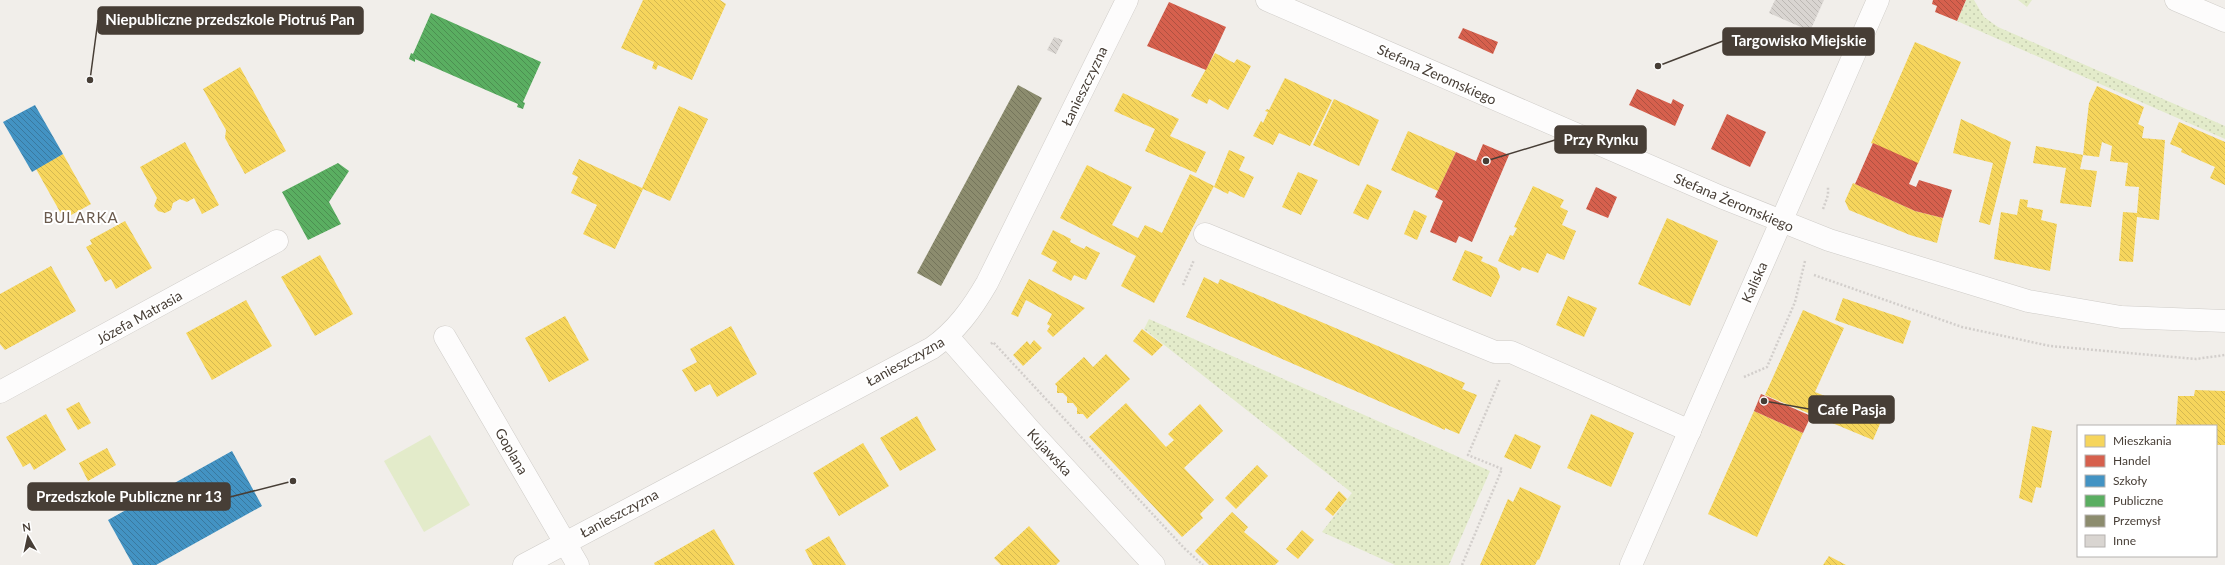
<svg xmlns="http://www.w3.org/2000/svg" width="2225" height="565" font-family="Lato,sans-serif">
<defs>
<pattern id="green-dots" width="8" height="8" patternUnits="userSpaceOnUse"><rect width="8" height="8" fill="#e3ebca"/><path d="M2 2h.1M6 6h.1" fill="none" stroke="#c4cbae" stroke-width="1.8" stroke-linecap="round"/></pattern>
<pattern id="homes-back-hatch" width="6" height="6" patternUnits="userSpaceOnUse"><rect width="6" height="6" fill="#f6d55c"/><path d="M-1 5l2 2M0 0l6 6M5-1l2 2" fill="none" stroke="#d4b851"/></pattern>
<pattern id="shops-back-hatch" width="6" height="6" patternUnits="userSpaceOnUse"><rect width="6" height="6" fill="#d6604d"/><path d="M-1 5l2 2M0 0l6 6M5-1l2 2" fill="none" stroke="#af5141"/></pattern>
<pattern id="schools-back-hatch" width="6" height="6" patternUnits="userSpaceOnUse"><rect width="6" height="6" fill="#4393c3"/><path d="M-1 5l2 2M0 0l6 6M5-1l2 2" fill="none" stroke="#3a799f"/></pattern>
<pattern id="public-back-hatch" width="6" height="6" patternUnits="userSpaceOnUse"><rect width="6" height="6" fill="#5aae61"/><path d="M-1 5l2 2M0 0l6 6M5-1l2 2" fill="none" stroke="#4c8f51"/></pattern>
<pattern id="industry-back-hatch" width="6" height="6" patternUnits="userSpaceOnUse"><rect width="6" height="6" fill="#8c8c6e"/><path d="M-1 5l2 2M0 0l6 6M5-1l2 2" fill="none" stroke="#74745b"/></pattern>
<pattern id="building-back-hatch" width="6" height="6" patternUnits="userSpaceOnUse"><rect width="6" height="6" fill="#d9d5d1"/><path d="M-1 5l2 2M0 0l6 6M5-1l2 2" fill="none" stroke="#bcb8b4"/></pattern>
</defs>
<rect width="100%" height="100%" fill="#f1eeea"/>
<g fill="url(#green-dots)">
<polygon points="1966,0 1974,0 1984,17 1998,27 2225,126 2225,139 1957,21"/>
<polygon points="2018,0 2032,0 2027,7"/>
<polygon points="1149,319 1490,471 1449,565 1395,565 1322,532 1352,493 1144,329"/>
</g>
<polygon fill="#e3ebca" points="430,435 470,505 424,532 384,461"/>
<g fill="url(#homes-back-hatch)">
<polygon points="643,0 720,0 726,4 692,80 658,65 656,70 652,68 654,62 621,48"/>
<polygon points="1915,42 1961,62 1918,164 1871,143"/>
<polygon points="1215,53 1234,63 1237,59 1251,66 1228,110 1209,99 1207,104 1191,96"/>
<polygon points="240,67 286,151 245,174 225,138 226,130 203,89"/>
<polygon points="1285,78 1332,100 1310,146 1279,133 1273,145 1253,136 1261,121 1263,123 1268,112 1265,111 1267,109 1269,110"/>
<polygon points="2097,86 2144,107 2138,124 2144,127 2142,138 2165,140 2159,220 2137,217 2133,262 2119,261 2123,212 2137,213 2139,187 2125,186 2128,163 2110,161 2112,146 2102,142 2099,157 2083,155 2080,169 2097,171 2091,207 2060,203 2066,168 2033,163 2036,146 2083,155 2089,103"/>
<polygon points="1123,93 1179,119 1170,136 1206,152 1196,173 1145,151 1155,129 1114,111"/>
<polygon points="1334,99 1379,120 1359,166 1313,145"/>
<polygon points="679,106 708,119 670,201 643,189 615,249 583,234 597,205 571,193 578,177 572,174 579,159 642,188"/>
<polygon points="1961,119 2011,142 1990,225 1979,222 1993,163 1953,153"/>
<polygon points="2179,122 2225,142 2225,185 2210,178 2215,167 2181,152 2182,149 2170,144"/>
<polygon points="1408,131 1456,152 1438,191 1391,170"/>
<polygon points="185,142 219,205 202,214 194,198 187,202 180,199 173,203 171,210 165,213 158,211 154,206 157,198 140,167"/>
<polygon points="1229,150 1245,157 1239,170 1254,177 1244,198 1229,191 1228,194 1214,187"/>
<polygon points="63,154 91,204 64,219 36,169"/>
<polygon points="1087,165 1132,187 1112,225 1138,238 1145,225 1162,233 1190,174 1214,186 1154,303 1121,286 1136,256 1060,218"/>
<polygon points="1298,172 1318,180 1301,215 1282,207"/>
<polygon points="1853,183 1915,211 1943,218 1937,243 1910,235 1849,210 1845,201"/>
<polygon points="1367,184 1382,191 1368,220 1353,213"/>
<polygon points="1533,186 1564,200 1560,207 1568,211 1562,225 1576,231 1564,260 1547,253 1538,273 1522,267 1520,271 1498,261 1510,235 1513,236 1517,228 1514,227"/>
<polygon points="2020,199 2028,200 2027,207 2043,210 2041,220 2057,224 2050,271 1994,259 2001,212 2017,215"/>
<polygon points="1414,210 1427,216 1417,240 1404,234"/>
<polygon points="1667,218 1718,241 1690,306 1638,284"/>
<polygon points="125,221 152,268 116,289 111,279 105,282 86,247 92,244 90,240"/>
<polygon points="1053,230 1071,239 1070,242 1084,249 1086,246 1100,253 1086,280 1074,275 1071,281 1052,271 1057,262 1041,254"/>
<polygon points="1465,250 1483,257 1481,261 1497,268 1500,277 1491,297 1452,280"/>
<polygon points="320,255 353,314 315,336 281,277"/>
<polygon points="51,266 76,311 5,350 0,344 0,294"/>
<polygon points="1204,277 1218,284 1220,279 1465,383 1462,389 1477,395 1459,434 1445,428 1445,430 1186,317"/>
<polygon points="1029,279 1085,308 1053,337 1047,331 1050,326 1047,324 1052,314 1026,300 1018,317 1011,314"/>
<polygon points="1568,296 1597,308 1584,337 1556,325"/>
<polygon points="1843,298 1911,321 1903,344 1835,320"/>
<polygon points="246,300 272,346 212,380 186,333"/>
<polygon points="1803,310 1844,328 1815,392 1882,419 1873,440 1765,395"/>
<polygon points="565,316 589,360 549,382 525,338"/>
<polygon points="731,326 757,374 717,397 710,384 695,392 682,370 697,362 690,349"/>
<polygon points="1142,329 1163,345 1152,356 1133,341"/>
<polygon points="1034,340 1042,348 1023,366 1013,355 1027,341 1030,345"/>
<polygon points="1106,354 1130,379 1087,419 1083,414 1077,414 1077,408 1073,403 1067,403 1067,397 1063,393 1057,393 1057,386 1055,384 1084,357 1093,367"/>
<polygon points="2195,390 2225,391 2225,445 2216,445 2216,426 2176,426 2178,396 2194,396"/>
<polygon points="79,402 91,423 78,430 66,409"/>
<polygon points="1126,403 1166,447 1174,440 1168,434 1200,404 1223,431 1184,468 1214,500 1200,514 1203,518 1182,537 1089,437"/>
<polygon points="1754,411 1803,433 1757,537 1708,514"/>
<polygon points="46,414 66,450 34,470 30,463 23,467 6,437"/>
<polygon points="1591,414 1634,433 1611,487 1567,468"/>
<polygon points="917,416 936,450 900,471 880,438"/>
<polygon points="2032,426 2052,431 2041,488 2036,487 2032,503 2019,498"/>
<polygon points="1515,434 1541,446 1531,469 1504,457"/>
<polygon points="863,443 889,486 839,516 813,473"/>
<polygon points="107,448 116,465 88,481 79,463"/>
<polygon points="1257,465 1268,476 1236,509 1225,498"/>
<polygon points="1520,487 1561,506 1539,560 1538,559 1535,565 1480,565 1508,499 1513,502"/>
<polygon points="1339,491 1347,499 1333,516 1325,509"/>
<polygon points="1232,512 1248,527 1244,532 1279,561 1275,565 1209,565 1195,551"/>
<polygon points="1029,526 1060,561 1056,565 1001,565 994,558"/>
<polygon points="714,529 735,565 655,565 654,563"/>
<polygon points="1302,530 1314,540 1298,559 1286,549"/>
<polygon points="829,536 846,565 813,565 805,550"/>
<polygon points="1829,556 1846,565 1823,565"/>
</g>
<g fill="url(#shops-back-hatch)">
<polygon points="1933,0 1966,0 1957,21 1935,12 1937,6 1932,4"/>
<polygon points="1169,2 1226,27 1206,70 1147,46"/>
<polygon points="1463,28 1498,42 1493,54 1458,38"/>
<polygon points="1637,89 1671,104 1673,99 1684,105 1675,126 1629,105"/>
<polygon points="1727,114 1766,132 1750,167 1711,149"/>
<polygon points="1873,143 1918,163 1909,184 1916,187 1919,180 1952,190 1943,218 1915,211 1855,184"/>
<polygon points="1483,144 1509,155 1472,242 1459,236 1456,243 1430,232 1443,201 1435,197 1456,152 1476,161"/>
<polygon points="1596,187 1617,197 1608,218 1586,209"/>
<polygon points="1761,394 1811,416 1803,433 1754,411"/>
</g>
<g fill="url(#schools-back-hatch)">
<polygon points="35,105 63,154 32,172 3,122"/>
<polygon points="232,451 262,506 156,565 133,565 108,520"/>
</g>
<g fill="url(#public-back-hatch)">
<polygon points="431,13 541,62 523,102 525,103 523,109 517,107 518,104 415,59 415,62 409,59 411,53 413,54"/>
<polygon points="338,163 349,171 329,202 341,224 308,240 282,192"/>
</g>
<polygon fill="url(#industry-back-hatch)" points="1018,85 1042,98 941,286 917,273"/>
<g fill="url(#building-back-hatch)">
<polygon points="1775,0 1824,0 1810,31 1769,13"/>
<polygon points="1054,37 1063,40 1056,54 1047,50"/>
</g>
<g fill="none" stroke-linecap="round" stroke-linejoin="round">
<g stroke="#cfccc8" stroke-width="23">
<g id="minor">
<polyline points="1267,0 1721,197 1829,240 2028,301 2121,317 2225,321"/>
<polyline points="2176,0 2225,21"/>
<polyline points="1205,234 1495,352 1511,352 1690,431"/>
<polyline points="445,337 578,565"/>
<polyline points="948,337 1029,429 1154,565"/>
<polyline points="0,392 277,241"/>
<path d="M524 565 932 348C956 331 972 309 987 283L1127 0"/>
<polyline points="1631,565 1878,0"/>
</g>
</g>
<g stroke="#d2cecb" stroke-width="2.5" stroke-dasharray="2 2" stroke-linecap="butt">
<polyline points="1823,209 1828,195 1828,187"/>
<polyline points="1814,275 1962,327 2050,346 2196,359 2225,355"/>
<polyline points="1183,285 1194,260"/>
<polyline points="991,344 993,342 1184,548 1203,565"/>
<polyline points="1744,377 1767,367 1795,302 1805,261"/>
<polyline points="1462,565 1502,469 1468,455 1500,379"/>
</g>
<use href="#minor" stroke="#fdfcfc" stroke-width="22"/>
</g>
<g text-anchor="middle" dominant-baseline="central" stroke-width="4" stroke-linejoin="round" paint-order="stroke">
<g font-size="14" fill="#473e36" stroke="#fff">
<text transform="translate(1437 74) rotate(24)">Stefana Żeromskiego</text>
<text transform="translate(1084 86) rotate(-64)">Łanieszczyzna</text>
<text transform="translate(1734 202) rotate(23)">Stefana Żeromskiego</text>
<text transform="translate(1754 282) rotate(-66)">Kaliska</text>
<text transform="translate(139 317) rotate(-29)">Józefa Matrasia</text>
<text transform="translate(905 361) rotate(-29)">Łanieszczyzna</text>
<text transform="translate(512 451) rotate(60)">Goplana</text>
<text transform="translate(1050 452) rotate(47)">Kujawska</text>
<text transform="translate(619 513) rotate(-28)">Łanieszczyzna</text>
</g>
<g font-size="15" letter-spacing="1" fill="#6a5a4d" stroke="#fff">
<text x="81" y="217">BULARKA</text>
</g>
</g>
<path fill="none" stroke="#473e36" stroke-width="1.5" d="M90 80L98 20M1658 66L1723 41M1486 161L1555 140M1764 401L1809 409M293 481L230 497"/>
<g fill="#473e36" stroke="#fff" stroke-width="1.5">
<circle cx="90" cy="80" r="4"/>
<circle cx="1658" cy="66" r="4"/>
<circle cx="1486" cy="161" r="4"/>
<circle cx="1764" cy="401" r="4"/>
<circle cx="293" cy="481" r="4"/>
</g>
<g fill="#473e36" stroke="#473e36" stroke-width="1.5">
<rect x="98" y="7" width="265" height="27" rx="4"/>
<rect x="1723" y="28" width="151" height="27" rx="4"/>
<rect x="1555" y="126" width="91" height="27" rx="4"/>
<rect x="1809" y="396" width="85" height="27" rx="4"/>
<rect x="28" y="483" width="202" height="27" rx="4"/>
</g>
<g font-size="15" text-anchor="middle" font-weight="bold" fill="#fff">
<text x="230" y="25">Niepubliczne przedszkole Piotruś Pan</text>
<text x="1799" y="46">Targowisko Miejskie</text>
<text x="1601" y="145">Przy Rynku</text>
<text x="1852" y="415">Cafe Pasja</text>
<text x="129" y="502">Przedszkole Publiczne nr 13</text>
</g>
<rect x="2077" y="425" width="140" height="132" fill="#ffffff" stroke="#b5b2af"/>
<rect x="2085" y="435" width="20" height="12" fill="#f6d55c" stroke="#b5b2af"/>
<text x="2113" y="445" font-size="12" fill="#473e36">Mieszkania</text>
<rect x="2085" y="455" width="20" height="12" fill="#d6604d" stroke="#b5b2af"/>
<text x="2113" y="465" font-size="12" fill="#473e36">Handel</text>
<rect x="2085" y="475" width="20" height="12" fill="#4393c3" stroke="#b5b2af"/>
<text x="2113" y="485" font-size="12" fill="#473e36">Szkoły</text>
<rect x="2085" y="495" width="20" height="12" fill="#5aae61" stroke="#b5b2af"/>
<text x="2113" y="505" font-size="12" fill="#473e36">Publiczne</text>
<rect x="2085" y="515" width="20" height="12" fill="#8c8c6e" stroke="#b5b2af"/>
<text x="2113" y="525" font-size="12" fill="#473e36">Przemysł</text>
<rect x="2085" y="535" width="20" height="12" fill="#d9d5d1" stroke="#b5b2af"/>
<text x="2113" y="545" font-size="12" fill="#473e36">Inne</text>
<g transform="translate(28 537) rotate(351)" stroke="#ffffff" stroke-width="3" paint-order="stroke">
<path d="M0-3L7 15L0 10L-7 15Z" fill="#473e36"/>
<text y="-6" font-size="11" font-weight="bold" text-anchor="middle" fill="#473e36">N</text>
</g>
</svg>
